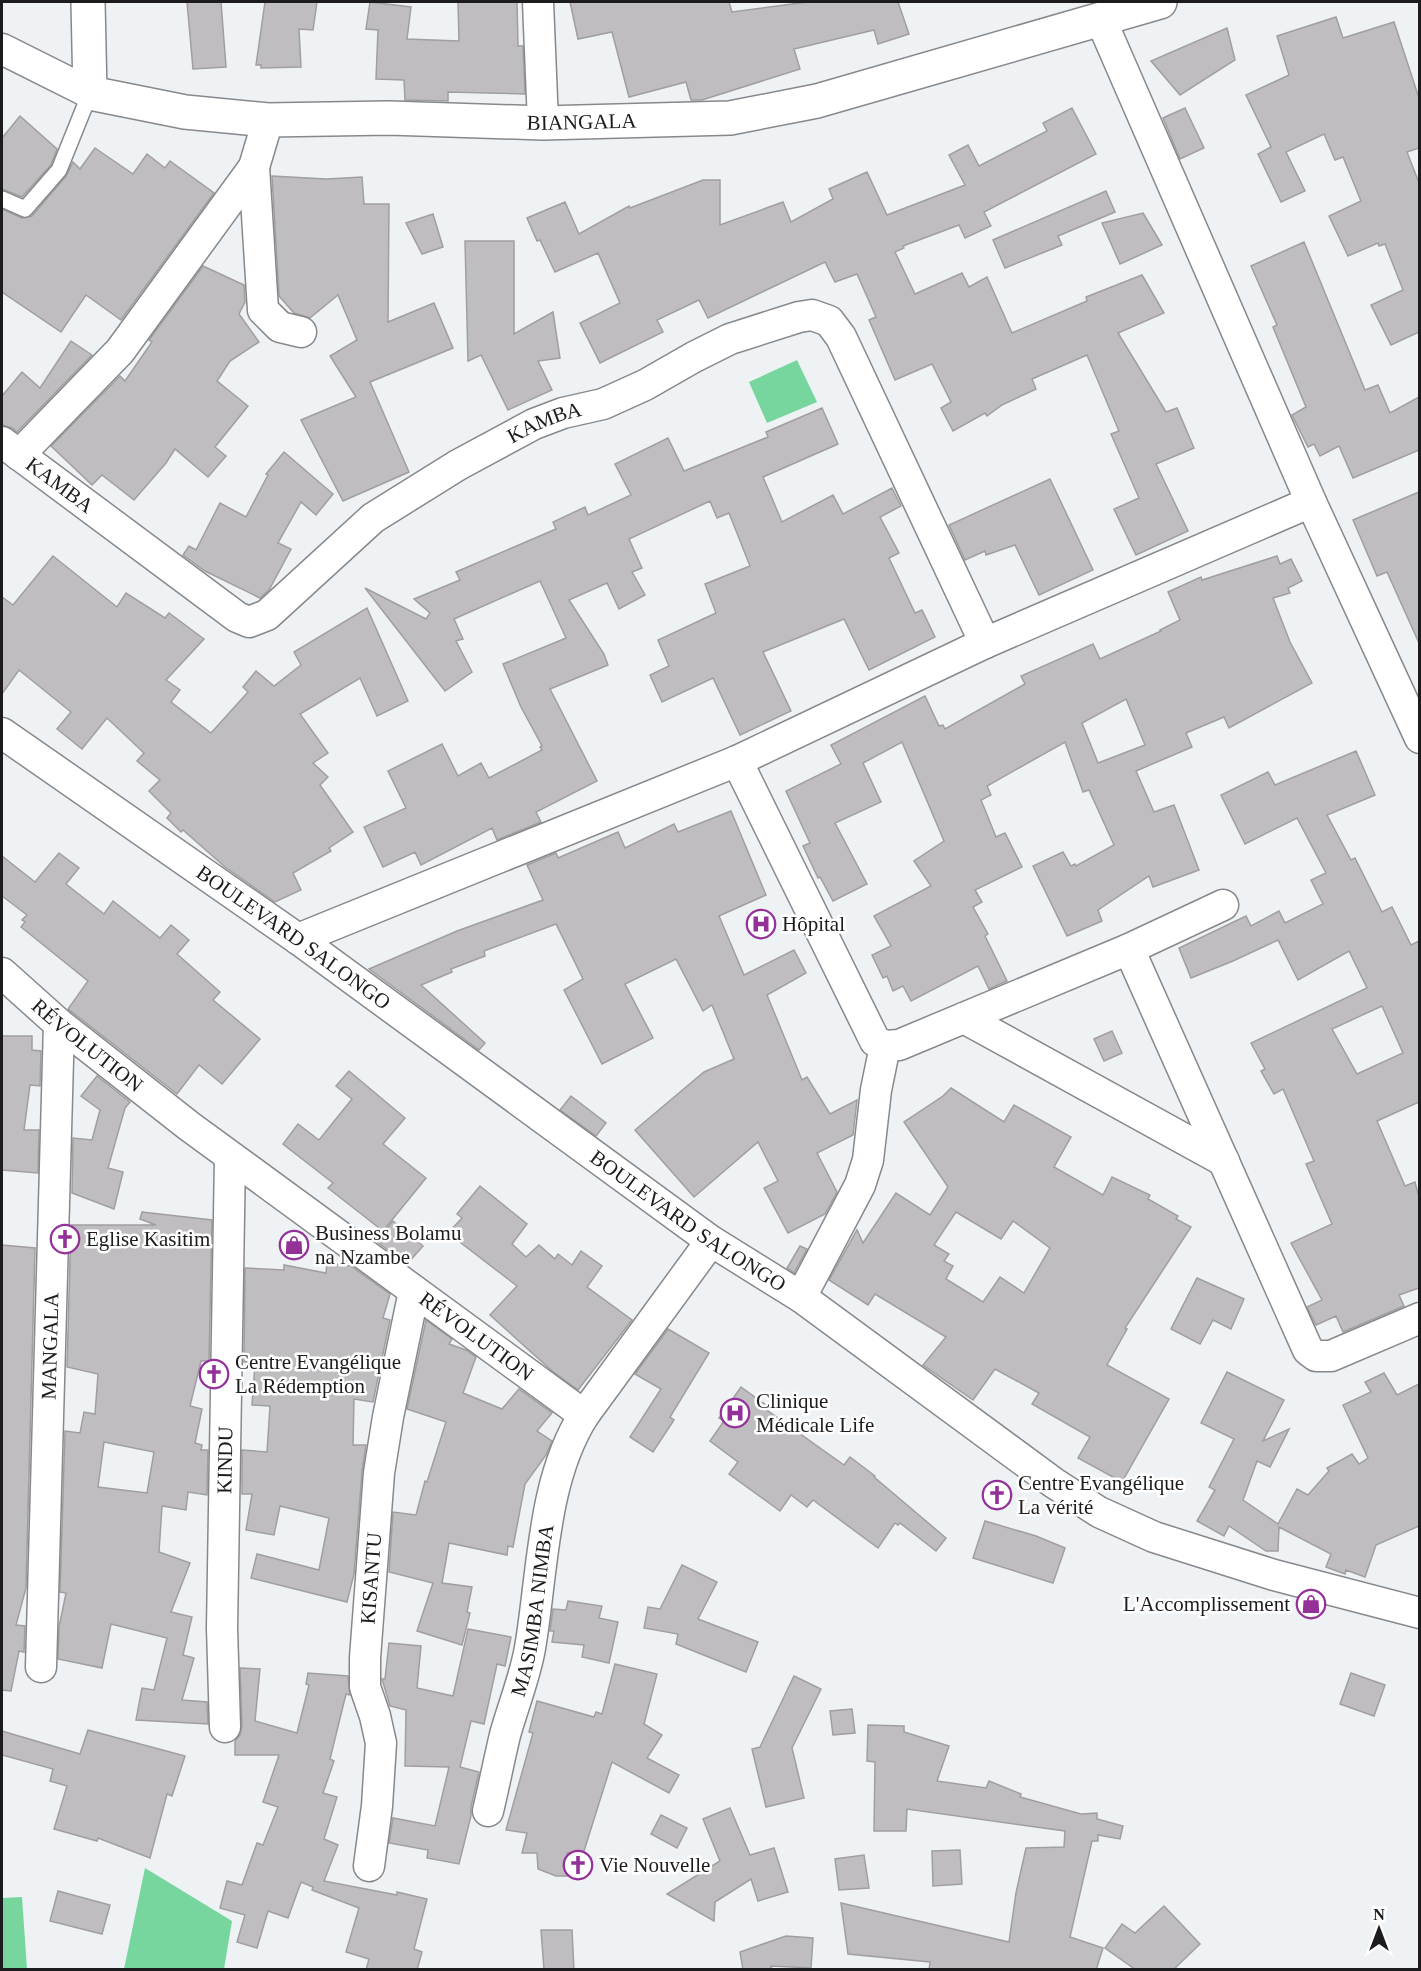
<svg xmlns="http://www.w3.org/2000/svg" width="1421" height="1971" font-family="'Times New Roman',serif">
<rect width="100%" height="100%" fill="#eff2f5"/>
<g fill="#77d69d">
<polygon points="797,360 817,402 767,423 749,382"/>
<polygon points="145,1868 232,1921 224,1969 124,1969"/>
<polygon points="22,1897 27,1969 2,1969 2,1898"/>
</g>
<g fill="#c0bdc0" stroke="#a09ea1" stroke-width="1.5" fill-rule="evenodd">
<polygon points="187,2 221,2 226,67 193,69"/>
<polygon points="265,2 317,2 313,30 299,29 301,67 261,68 261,65 256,65"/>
<polygon points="370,2 411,7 407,39 459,41 458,2 517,2 518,46 523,46 525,94 448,92 448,101 405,100 404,80 376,79 378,30 366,29"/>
<polygon points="570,2 729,2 732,12 807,2 898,2 909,34 878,44 874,30 794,49 800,69 702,100 691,100 686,82 629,97 612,32 578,39"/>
<polygon points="1336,17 1343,38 1394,22 1419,98 1419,148 1407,152 1419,183 1419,332 1391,345 1371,305 1403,290 1385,244 1379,246 1378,243 1348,256 1329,216 1361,201 1343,157 1335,160 1324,134 1286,152 1305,191 1281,202 1258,154 1271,147 1246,95 1289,75 1277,36"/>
<polygon points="1227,28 1235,60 1180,95 1151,61"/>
<polygon points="1072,108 1096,154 984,212 991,226 965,238 959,225 903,246 904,248 895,252 915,294 962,273 969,287 987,277 1012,333 1087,301 1086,297 1142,275 1164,313 1118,333 1166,412 1177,408 1194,448 1156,464 1188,531 1136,555 1114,509 1139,498 1111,434 1119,431 1087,355 1032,379 1036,389 1002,405 987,416 985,413 953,431 941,408 951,402 932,364 895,380 869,320 876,317 857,274 835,282 825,262 708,318 699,300 657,320 663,332 600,363 580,323 620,303 598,253 555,272 540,240 537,241 527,218 565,202 579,234 629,206 630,208 703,180 720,180 720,225 783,202 791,222 833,199 829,189 867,172 887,215 965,185 949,155 968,145 979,166 1047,131 1043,123"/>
<polygon points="1185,108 1204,148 1180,159 1163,118"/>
<polygon points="20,116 57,149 51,165 22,197 2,189 2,138"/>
<polygon points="95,148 133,174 147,154 165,168 170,161 214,193 121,320 86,295 61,332 2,292 2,209 22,218 32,216 66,176 73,162 80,169"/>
<polygon points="272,176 326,179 362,177 364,204 389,204 388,322 434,303 453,348 370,382 409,472 343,501 301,420 356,397 330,356 357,340 338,295 310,318 294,313 279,296"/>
<polygon points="1106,191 1115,212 1058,236 1062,245 1005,268 993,240"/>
<polygon points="1143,213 1162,245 1120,264 1102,223"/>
<polygon points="433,214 443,247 422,254 406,223"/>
<polygon points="465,241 514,241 514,334 553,312 560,358 538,361 552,390 508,410 481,355 468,361"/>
<polygon points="1304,242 1365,390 1378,385 1390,413 1419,397 1419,450 1353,478 1339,446 1320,456 1314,444 1308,447 1292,415 1306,407 1273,327 1277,325 1251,266"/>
<polygon points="203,266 244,285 245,302 239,314 259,342 230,361 217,381 248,406 215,447 226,456 208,477 175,449 166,463 134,500 102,475 92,485 51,446 120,376 125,381 152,342 149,340"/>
<polygon points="71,341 92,355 17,432 12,428 2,425 2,396 22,372 40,388"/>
<polygon points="822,408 838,444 763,477 782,522 833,495 843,514 892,488 901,506 880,517 899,553 889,558 915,613 922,610 935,637 869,670 844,619 763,652 791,711 740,735 713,678 662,702 650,675 669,666 658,640 716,613 705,584 750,566 729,513 717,518 710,501 629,539 642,568 632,572 645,595 619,609 607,583 569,600 604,654 608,665 550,689 597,781 536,812 541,822 497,840 492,828 421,865 415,852 383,867 364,827 406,808 388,771 442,744 458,776 481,763 489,778 542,750 540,747 542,746 521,707 503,664 566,638 540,581 454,619 463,639 456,641 472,672 445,691 365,588 426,619 430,613 414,599 460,580 456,572 556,529 553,522 585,507 588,515 631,495 615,464 668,438 684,471 768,437 766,432"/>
<polygon points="284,452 333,494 316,515 301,502 278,543 291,549 269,590 260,598 205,571 183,555 189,546 196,550 220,503 246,517 268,475 266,474"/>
<polygon points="1050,479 1093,570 1039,595 1015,545 986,555 985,551 965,560 949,525"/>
<polygon points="1419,492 1419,643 1387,572 1377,576 1353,520"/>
<polygon points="53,556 117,607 126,593 165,618 169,613 204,639 166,680 180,690 171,702 211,733 248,692 243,687 256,671 274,686 301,665 294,652 367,608 408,701 377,716 360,678 300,714 328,753 313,763 328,777 320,785 353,832 329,848 331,851 293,873 301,890 275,902 225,867 183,830 181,832 167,818 171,813 149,791 160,780 137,761 144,753 107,718 82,749 57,729 71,712 19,670 2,694 2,597 13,605"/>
<path d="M1277 556 1280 564 1291 559 1302 581 1288 588 1290 593 1273 598 1290 642 1312 683 1229 728 1224 717 1186 733 1192 747 1136 771 1154 812 1174 805 1199 870 1153 887 1149 876 1098 910 1102 921 1067 936 1033 866 1063 852 1071 866 1075 864 1076 866 1114 845 1089 790 1083 792 1065 742 987 786 991 795 981 800 996 837 1005 833 1022 867 975 890 982 902 973 907 988 934 985 936 1007 981 989 989 978 966 911 1001 903 986 893 991 887 976 883 978 872 955 891 946 874 916 931 886 914 861 944 841 902 742 863 763 881 802 835 823 867 884 833 901 820 877 818 878 803 846 810 843 786 791 841 764 831 745 925 696 939 726 943 725 945 729 1025 684 1021 676 1093 644 1100 659 1161 631 1160 630 1180 620 1168 592 1201 577 1202 580ZM1126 699 1145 745 1098 763 1082 723Z"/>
<path d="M1356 751 1375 795 1327 815 1351 860 1355 858 1382 912 1392 907 1411 945 1419 941V1102L1377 1121 1405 1186 1415 1182 1419 1197V1288L1399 1295 1404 1306 1343 1332 1336 1316 1316 1325 1307 1307 1322 1300 1291 1243 1332 1224 1306 1164 1314 1161 1283 1089 1274 1094 1261 1071 1265 1069 1251 1043 1367 988 1349 951 1298 980 1278 940 1233 961 1191 978 1179 948 1246 916 1251 926 1279 911 1285 923 1323 904 1311 880 1326 873 1297 818 1245 844 1221 795 1268 772 1275 785ZM1382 1006 1403 1053 1357 1074 1332 1029Z"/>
<polygon points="731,811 766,895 719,916 744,975 794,950 806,973 767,995 802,1080 807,1077 830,1114 857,1100 853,1135 817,1153 837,1192 825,1214 788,1233 764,1188 778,1181 758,1142 694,1197 635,1130 704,1072 734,1059 712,1005 703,1011 676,959 625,984 653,1038 602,1064 564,990 583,979 556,924 484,951 485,956 451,969 452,972 421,985 485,1043 479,1050 369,969 457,931 543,900 527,865 556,853 558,858 618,832 625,848 674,824 678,832"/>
<polygon points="59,853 79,868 66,884 104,914 113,901 160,938 171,925 189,940 177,954 220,992 213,1000 260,1039 222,1084 199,1065 177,1094 68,1009 88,981 21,927 25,922 22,920 27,915 2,896 2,856 35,882"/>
<polygon points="1112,1031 1122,1053 1104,1061 1094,1039"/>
<polygon points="2,1036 32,1036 32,1050 41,1051 40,1086 30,1085 24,1130 39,1130 38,1173 2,1170"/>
<polygon points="349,1071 405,1118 383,1144 426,1178 383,1231 328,1188 333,1183 283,1144 298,1124 319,1140 352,1099 336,1086"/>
<polygon points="97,1076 130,1102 125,1108 108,1168 123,1172 114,1209 72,1193 73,1138 92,1140 100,1110 81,1096"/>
<path d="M951 1088 1004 1122 1014 1105 1071 1137 1054 1167 1103 1195 1112 1177 1150 1195 1148 1199 1178 1216 1176 1219 1191 1227 1125 1328 1127 1329 1107 1365 1169 1399 1122 1482 1078 1458 1090 1437 1032 1404 1039 1393 995 1369 973 1400 923 1365 946 1337 875 1294 868 1305 829 1280 857 1230 863 1243 896 1193 930 1215 948 1187 904 1122 943 1096ZM956 1212 1001 1239 1013 1221 1050 1248 1024 1293 1000 1277 983 1302 946 1279 953 1266 944 1261 949 1254 934 1245Z"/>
<polygon points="571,1096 606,1123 596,1136 560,1110"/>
<polygon points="480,1186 527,1224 512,1244 526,1257 539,1245 555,1259 558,1254 572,1265 581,1251 602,1266 587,1287 632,1320 578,1390 551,1370 490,1315 517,1286 448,1233 462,1218 457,1214"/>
<path d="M142 1212 212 1220 209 1361H201L190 1406 202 1409 195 1443 202 1445 201 1450H208L207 1495 188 1492 186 1510 162 1506 159 1552 190 1563 171 1612 192 1617 183 1655 194 1658 182 1700 207 1702 208 1724 136 1720 142 1688 154 1690 167 1638 111 1624 102 1668 58 1659 59 1627 66 1593 60 1592 65 1431 80 1433 84 1412 95 1414 98 1374 67 1367 71 1225H156L140 1219ZM104 1442 154 1452 147 1493 98 1487Z"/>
<polygon points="393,1221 423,1246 407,1264 376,1241"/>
<polygon points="2,1245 35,1248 26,1588 16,1625 25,1626 24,1652 19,1651 11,1691 2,1690"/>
<polygon points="800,1246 807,1249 794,1273 787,1268"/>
<polygon points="327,1263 351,1266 390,1294 383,1318 390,1320 373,1402 354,1399 353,1445 366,1445 362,1472 354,1574 347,1602 251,1578 257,1554 319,1570 329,1518 280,1506 274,1535 246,1530 252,1494 242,1494 242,1450 267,1452 270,1406 252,1405 255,1365 249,1365 249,1362 244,1362 245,1268 284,1270 284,1265 326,1273"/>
<polygon points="1197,1278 1244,1299 1231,1329 1213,1320 1200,1344 1171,1329"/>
<polygon points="426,1320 452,1339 449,1344 466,1350 476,1357 463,1393 502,1409 519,1389 552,1413 537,1431 552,1441 546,1455 525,1484 513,1547 508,1546 507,1555 449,1543 442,1583 472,1587 467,1612 470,1613 462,1645 417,1631 433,1583 389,1572 393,1512 416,1515 425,1481 427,1482 446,1422 407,1409"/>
<polygon points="668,1329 709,1353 670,1417 674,1420 653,1452 630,1437 661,1389 635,1374"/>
<polygon points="1227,1372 1284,1400 1263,1441 1289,1429 1270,1467 1257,1461 1243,1500 1278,1524 1297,1489 1308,1495 1329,1471 1327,1468 1352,1454 1359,1464 1368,1458 1343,1405 1371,1392 1365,1382 1384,1373 1397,1395 1419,1384 1419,1526 1376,1545 1365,1577 1346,1570 1345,1574 1326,1567 1331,1554 1279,1527 1278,1551 1266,1551 1229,1526 1224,1536 1197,1521 1215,1490 1209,1487 1234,1439 1201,1423"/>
<polygon points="741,1387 766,1405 764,1408 844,1465 850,1457 875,1476 874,1477 946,1538 936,1551 900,1523 898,1525 895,1523 878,1548 813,1500 807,1507 791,1495 780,1511 729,1474 738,1462 710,1441 724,1421 719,1418"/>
<polygon points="985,1521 1036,1536 1065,1548 1053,1583 973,1558"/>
<polygon points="682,1565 717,1582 698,1619 758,1642 746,1672 676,1644 678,1634 644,1628 648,1607 660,1609"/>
<polygon points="568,1601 602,1606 599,1618 618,1622 609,1663 582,1657 584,1645 552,1642 554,1631 550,1631 553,1609 566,1610"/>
<polygon points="468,1629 511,1637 505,1666 497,1664 484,1724 471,1721 460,1767 479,1772 471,1807 471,1816 459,1864 427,1858 428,1850 389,1843 393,1818 435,1826 449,1767 405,1766 406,1710 390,1706 382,1679 385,1679 389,1643 421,1646 417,1688 453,1696"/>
<polygon points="615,1664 657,1674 644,1724 662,1735 647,1758 679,1775 669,1793 612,1762 584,1851 567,1853 568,1876 556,1876 538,1869 537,1853 522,1853 527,1833 506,1830 533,1733 529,1732 537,1701 594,1717 596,1712 602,1714"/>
<polygon points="240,1668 260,1669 255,1721 297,1733 309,1685 306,1684 308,1673 348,1676 350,1695 346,1694 330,1759 334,1761 323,1793 337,1797 324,1839 338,1845 324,1881 397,1895 397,1892 427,1899 414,1949 422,1952 417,1970 366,1970 369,1959 346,1952 359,1908 312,1890 313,1887 301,1882 288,1918 268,1911 257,1948 237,1942 245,1915 220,1908 227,1881 242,1885 257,1843 263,1845 278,1807 263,1802 279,1755 235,1755 235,1741 240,1735 242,1726"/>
<polygon points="1351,1673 1385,1685 1374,1716 1340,1704"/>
<polygon points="794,1676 821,1689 792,1748 804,1798 766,1807 752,1749 760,1747"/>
<polygon points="852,1709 855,1733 833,1735 830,1711"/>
<polygon points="868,1725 904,1726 904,1732 949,1746 937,1781 986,1788 989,1781 1021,1794 1020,1797 1081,1814 1097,1813 1097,1819 1123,1826 1120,1839 1098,1835 1098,1841 1092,1841 1070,1937 1103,1948 1096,1970 929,1970 930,1962 848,1954 841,1903 1009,1942 1016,1893 1026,1848 1064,1847 1065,1831 907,1809 906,1831 874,1831 875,1762 867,1761"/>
<polygon points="88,1730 185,1756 172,1796 167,1794 150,1858 98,1838 97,1841 54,1829 67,1786 50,1781 53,1769 2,1755 2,1731 80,1754"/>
<polygon points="730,1808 750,1855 774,1848 788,1892 758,1901 751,1879 715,1902 714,1921 667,1894 720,1861 703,1819"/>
<polygon points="661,1815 687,1828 677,1848 651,1834"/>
<polygon points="960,1850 962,1884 933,1886 932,1851"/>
<polygon points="864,1855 869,1888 839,1890 835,1859"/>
<polygon points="58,1891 110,1905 102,1934 50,1921"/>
<polygon points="1164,1906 1200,1944 1173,1970 1136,1970 1105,1948 1122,1924 1135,1933"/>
<polygon points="541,1930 572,1930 574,1970 544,1970"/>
<polygon points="786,1936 813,1938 811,1968 771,1966 772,1970 743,1970 740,1952"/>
</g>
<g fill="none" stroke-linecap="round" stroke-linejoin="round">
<g stroke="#86888b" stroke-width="18">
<polyline id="service" points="2,199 25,209 59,170 90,93"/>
</g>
<g stroke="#86888b" stroke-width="33">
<g id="minor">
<polyline points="538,2 543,123"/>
<polyline points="1101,20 1311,502 1420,738"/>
<polyline points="2,49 90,93"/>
<polyline points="254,167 263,310 280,327 301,332"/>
<path id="s1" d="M2 442 237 617 249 622 267 615 373 518 458 465 534 424 563 413 603 404 645 385 694 357 730 339 799 317 812 315 829 321 841 337 985 643"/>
<polyline points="19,455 120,351 254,167 268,120"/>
<path id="s2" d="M2 733 298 939 711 1241 801 1297 1054 1483 1099 1512 1154 1537 1274 1575 1420 1613"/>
<polyline points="737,761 875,1041 885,1046 899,1045 1129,949 1223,905"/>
<polyline points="298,939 737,761 985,643 1311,502"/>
<polyline points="1129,949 1308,1350 1316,1356 1331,1356 1420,1318"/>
<path id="s3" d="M2 973 59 1024 189 1126 584 1415 711 1241"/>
<polyline points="964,1018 1224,1161"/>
<polyline points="801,1297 860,1185 868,1160 876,1090 885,1046"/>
<path id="s4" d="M41 1667 59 1024"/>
<path id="s5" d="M225 1727 222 1628 230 1157"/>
<path id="s6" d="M488 1811C494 1786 499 1760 505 1735 513 1706 525 1677 530 1648 543 1572 542 1481 584 1415"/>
<path id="s7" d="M369 1866 377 1806 381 1743 375 1716 365 1687V1658L379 1473 388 1417 414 1291"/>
</g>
</g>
<g stroke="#86888b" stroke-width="36">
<g id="tertiary">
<path id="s8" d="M88 2 90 93 185 112 268 120 389 118 543 123 730 118 817 101 1160 2"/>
</g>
</g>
<use href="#service" stroke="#fff" stroke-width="15"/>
<use href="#minor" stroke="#fff" stroke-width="30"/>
<use href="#tertiary" stroke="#fff" stroke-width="33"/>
</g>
<defs>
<g id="hospital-ring" transform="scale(1.5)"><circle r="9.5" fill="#fff" stroke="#933199" stroke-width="1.5"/><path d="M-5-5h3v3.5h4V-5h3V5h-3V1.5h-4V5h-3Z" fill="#933199"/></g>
<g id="church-ring" transform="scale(1.5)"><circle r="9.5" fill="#fff" stroke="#933199" stroke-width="1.5"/><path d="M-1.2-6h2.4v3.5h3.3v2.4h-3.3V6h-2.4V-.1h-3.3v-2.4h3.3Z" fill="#933199"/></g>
<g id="shop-ring" transform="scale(1.5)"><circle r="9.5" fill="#fff" stroke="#933199" stroke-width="1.5"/><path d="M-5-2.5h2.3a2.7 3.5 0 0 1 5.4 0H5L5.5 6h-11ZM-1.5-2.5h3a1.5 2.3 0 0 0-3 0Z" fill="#933199"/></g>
</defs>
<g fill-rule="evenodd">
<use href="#hospital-ring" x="761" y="924"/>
<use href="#church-ring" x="65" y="1239"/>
<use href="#shop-ring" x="294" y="1245"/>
<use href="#church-ring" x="214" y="1374"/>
<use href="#hospital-ring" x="735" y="1413"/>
<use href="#church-ring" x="997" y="1495"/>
<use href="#shop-ring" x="1311" y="1604"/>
<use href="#church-ring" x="578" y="1865"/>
</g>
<g text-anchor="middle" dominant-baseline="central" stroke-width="5" stroke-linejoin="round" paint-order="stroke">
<g font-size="21" fill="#1c1c1e" stroke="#fff">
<text stroke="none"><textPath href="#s8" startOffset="585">BIANGALA</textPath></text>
<text stroke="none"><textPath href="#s1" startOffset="666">KAMBA</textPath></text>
<text stroke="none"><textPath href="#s1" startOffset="72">KAMBA</textPath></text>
<text stroke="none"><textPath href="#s2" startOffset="356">BOULEVARD SALONGO</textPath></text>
<text stroke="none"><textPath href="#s3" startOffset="112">RÉVOLUTION</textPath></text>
<text stroke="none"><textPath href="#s2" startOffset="842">BOULEVARD SALONGO</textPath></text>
<text stroke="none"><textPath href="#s3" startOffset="598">RÉVOLUTION</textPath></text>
<text stroke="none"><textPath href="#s4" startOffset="321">MANGALA</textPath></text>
<text stroke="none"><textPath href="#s5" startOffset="267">KINDU</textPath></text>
<text stroke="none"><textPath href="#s7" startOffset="291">KISANTU</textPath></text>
<text stroke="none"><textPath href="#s6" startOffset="206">MASIMBA NIMBA</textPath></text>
</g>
<g font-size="21" fill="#1c1c1e" stroke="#fff" text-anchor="start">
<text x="782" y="924">Hôpital</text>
<text x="315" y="1233">Business Bolamu<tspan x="315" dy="24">na Nzambe</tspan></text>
<text x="86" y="1239">Eglise Kasitim</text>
<text x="235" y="1362">Centre Evangélique<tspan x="235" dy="24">La Rédemption</tspan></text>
<text x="756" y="1401">Clinique<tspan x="756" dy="24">Médicale Life</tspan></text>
<text x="1018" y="1483">Centre Evangélique<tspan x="1018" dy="24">La vérité</tspan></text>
<text x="1290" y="1604" text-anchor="end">L'Accomplissement</text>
<text x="599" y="1865">Vie Nouvelle</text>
</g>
</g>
<rect width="1421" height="1971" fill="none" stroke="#1c1c1e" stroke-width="6"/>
<g transform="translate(1379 1929)" stroke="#ffffff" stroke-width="4.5" paint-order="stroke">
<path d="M0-4.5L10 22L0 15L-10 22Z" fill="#1c1c1e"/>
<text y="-9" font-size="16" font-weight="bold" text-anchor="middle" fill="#1c1c1e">N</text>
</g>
</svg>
